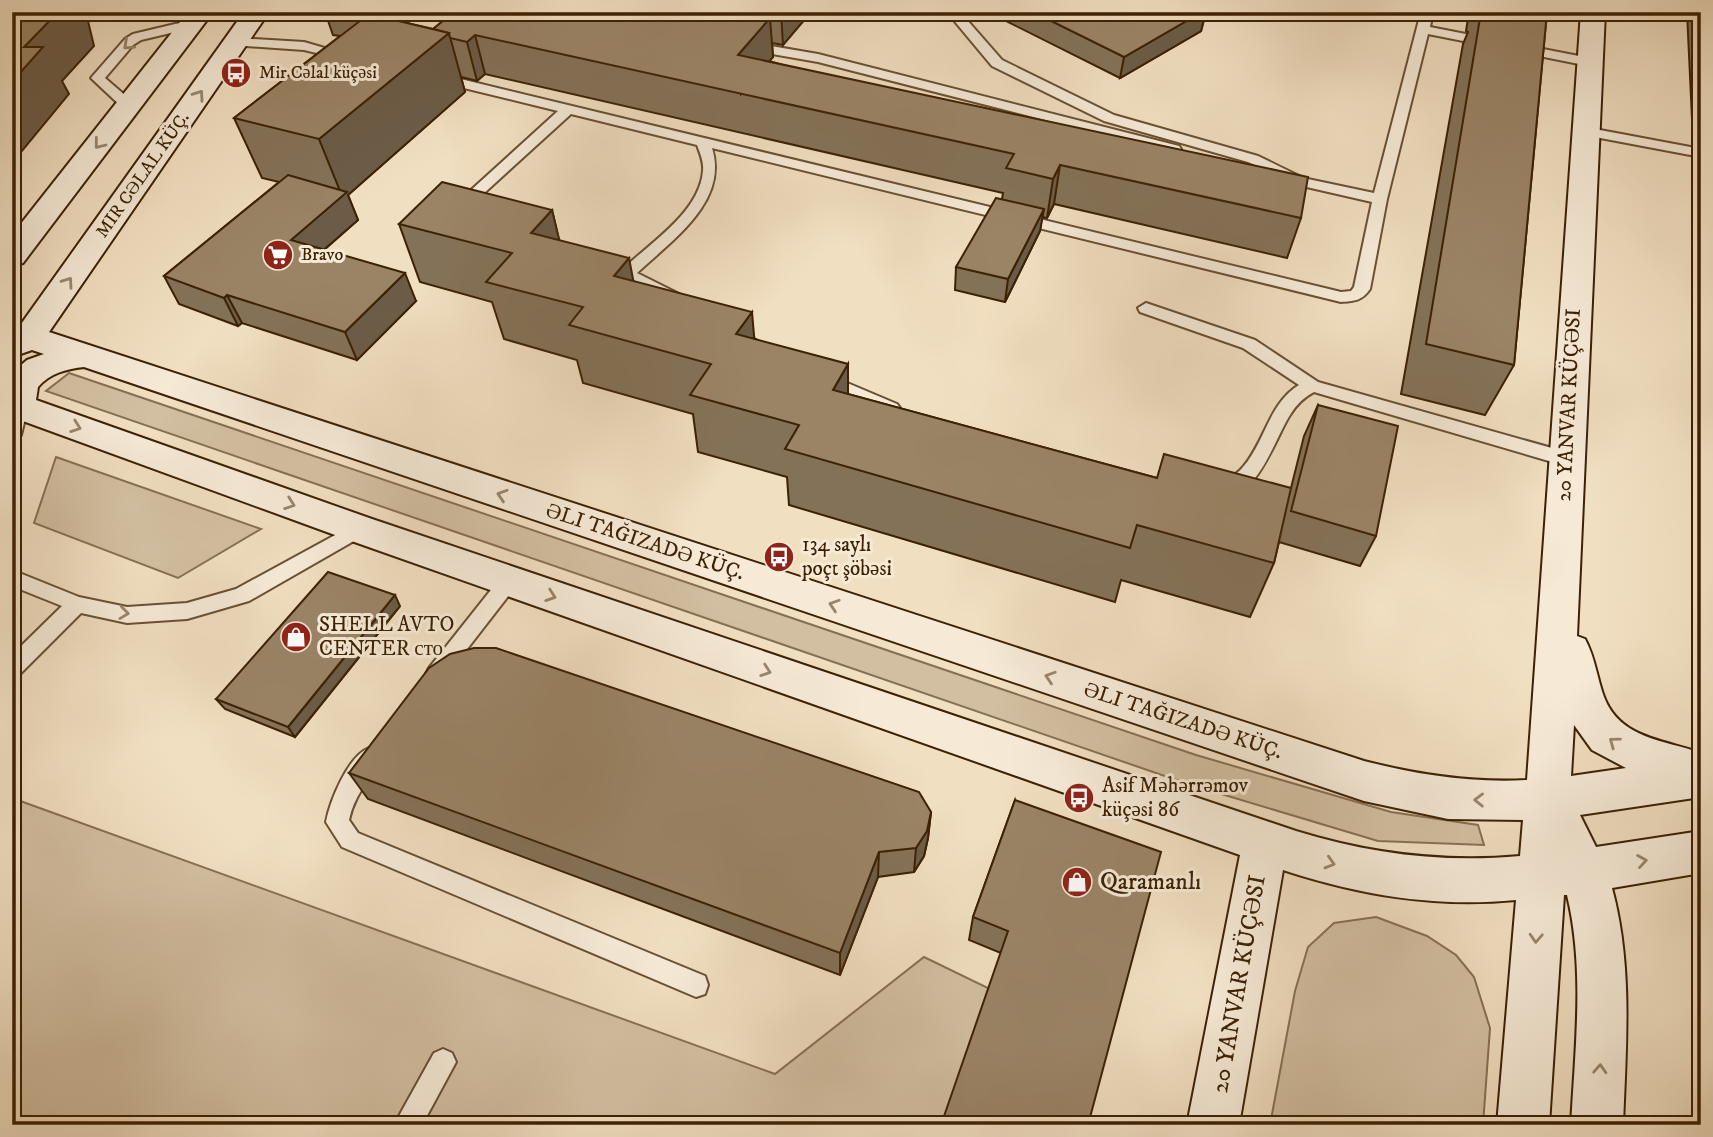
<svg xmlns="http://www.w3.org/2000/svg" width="1713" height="1137" font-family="'IM FELL DW Pica',serif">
<rect width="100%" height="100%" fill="#f1dfc1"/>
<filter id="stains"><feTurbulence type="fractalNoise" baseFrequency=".00286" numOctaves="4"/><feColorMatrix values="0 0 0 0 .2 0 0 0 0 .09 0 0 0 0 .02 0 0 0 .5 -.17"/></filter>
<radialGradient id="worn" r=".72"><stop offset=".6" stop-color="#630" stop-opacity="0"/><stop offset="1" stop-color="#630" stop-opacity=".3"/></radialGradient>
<g fill="#d2bfa1" stroke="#877052" stroke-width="2">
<polygon points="69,373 1196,755 1391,812 1478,825 1484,845 1378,841 1188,784 46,391"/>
<polygon points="56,457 261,529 178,578 34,523"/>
<polygon points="12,798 775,1074 924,957 990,989 943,1125 12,1125"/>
<polygon points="1376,917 1427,936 1456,955 1474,977 1490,1028 1483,1125 1270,1125 1295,991 1308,947 1334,923"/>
</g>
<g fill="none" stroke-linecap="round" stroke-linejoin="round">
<g stroke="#695032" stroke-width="4">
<g id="lane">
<polygon points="12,12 198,12 204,16 198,20 12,17"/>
<path d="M947 12H960L1002 60 1114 115 1258 156 1303 178 1374 193 1421 12H1433L1430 27 1589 58 1595 62 1589 66 1428 34 1387 199 1370 289C1362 301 1354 301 1341 302L712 148C729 202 671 241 637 273L679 294 681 298 679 302 673 303 602 265 610 260 625 267C652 242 700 211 703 171 704 162 700 153 697 145L571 114 482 195 481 202 490 209 488 212H478L466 204 470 191 558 111 435 81V75L440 74 1341 292 1351 291 1354 287 1372 202 1276 180V174L1248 162 1104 121 992 66Z"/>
<polygon points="192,20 196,21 196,27 141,40 133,45 105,78 134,103 134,109 124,109 91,78 125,39 133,34"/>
<polygon points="236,38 304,42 352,56 346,60 304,50 232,45 232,39"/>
<polygon points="748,42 818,54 1179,146 1181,149 1174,153 818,62 744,49 742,46"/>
<polygon points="1584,127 1701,149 1701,157 1579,134 1577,131"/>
<path d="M1146 303 1255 340 1318 382 1566 452 1572 454 1575 459 1572 464 1566 466 1314 392C1303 398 1296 405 1290 415 1276 436 1255 504 1222 494L1219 489C1224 480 1236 476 1243 467 1265 442 1269 403 1299 385L1243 348 1140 312 1138 308Z"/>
<polygon points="826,374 897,404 900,408 897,412 885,412 820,384 818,380"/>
<polygon points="19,400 28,406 21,435 12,441 12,403"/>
<polygon points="359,522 366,524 368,529 366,534 249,601 187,619 127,623 81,613 19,675 12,678 12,655 62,606 12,586 12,570 79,597 127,607 187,603 236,589"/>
<polygon points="509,573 516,576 519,581 516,586 443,680 436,683 429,680 426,674 429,668 502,576"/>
<path d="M369 748 377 751 380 758C370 780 354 795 349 820L358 833 705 976 708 985 705 994 696 997 342 847 326 822C330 801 348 756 369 748Z"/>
<polygon points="443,1049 452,1053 456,1062 422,1125 394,1125 434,1053"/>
</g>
</g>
<g stroke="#3c2103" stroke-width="4">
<g id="secondary">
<polygon points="188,12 213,12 23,263 12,266 12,235"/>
<path d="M244 12H269L49 332 1364 761C1419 775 1471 783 1527 780L1581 12H1605L1577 636 1585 639C1595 657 1597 678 1604 697 1620 739 1665 740 1701 753V797L1580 815 1596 847 1701 831V873L1612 888C1633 965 1626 1046 1623 1125H1571C1575 1050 1585 969 1567 895H1564L1549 1125H1497L1516 900C1435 908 1360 895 1283 870L1239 1125H1187L1240 855 346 539 12 417V373L27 360 44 354 32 350 12 357V328L19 327ZM84 367 1364 801 1448 819 1523 820 1520 856C1443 863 1370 854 1296 831L372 519 36 400 38 387C50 373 67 369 84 367ZM1574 725 1592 750 1626 768 1571 776Z"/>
</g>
</g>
<use href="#lane" fill="#f6ead7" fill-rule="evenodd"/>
<use href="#secondary" fill="#f6ead7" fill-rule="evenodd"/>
</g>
<g fill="#847258" stroke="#3c2103" stroke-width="2">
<polygon points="325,12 420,12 407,23 433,29 454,12 811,12 783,45 772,43 773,57 769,61 1301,218 1287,258 1054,204 1047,218 1042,217 1040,231 1005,302 955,290 956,267 1002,199 1003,193 485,74 477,81 461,77 465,92 348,195 358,220 324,250 416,301 357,360 242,323 238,326 179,304 164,276 279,182 262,178 234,118 340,36 333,35"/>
<polygon points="988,12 1206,12 1201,31 1120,78"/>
<polygon points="1469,12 1551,12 1546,23 1514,365 1485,415 1401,394 1463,44 1468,32 1466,31"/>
<polygon points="1687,12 1701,12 1701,148 1696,145 1695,119 1692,119"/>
<polygon points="1701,151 1701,287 1696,159"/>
<polygon points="552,210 559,240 633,281 754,338 848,394 1157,478 1291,488 1304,436 1318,405 1376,536 1360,566 1279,542 1274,563 1250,617 1121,580 1115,602 789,505 787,477 698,452 693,414 583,383 577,360 504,339 492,302 420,282 399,224"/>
<polygon points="400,606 295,737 225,709 216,699"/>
<polygon points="349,773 931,812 928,838 924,856 914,872 878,877 840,975 368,799"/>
<polygon points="1015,800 1088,1125 1001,953 969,940 973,917"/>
</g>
<g fill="#6c5c47" stroke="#3c2103" stroke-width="2">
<polygon points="58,12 83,12 88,21 94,46 62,81 69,94 12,163 12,82 24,47"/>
<polygon points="369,12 420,12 379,45"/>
<polygon points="781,12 811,12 783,45"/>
<polygon points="1202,12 1206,12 1201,31 1120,78 1124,57"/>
<polygon points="770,18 773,57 741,94 738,55"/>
<polygon points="449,33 465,92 348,195 358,220 303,268 291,240 342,196 319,139"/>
<polygon points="475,35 485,74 477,81 467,42"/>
<polygon points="1060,165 1054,204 1047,218 1053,179"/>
<polygon points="1044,209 1040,231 1005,302 1008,279"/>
<polygon points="552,210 566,268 531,233"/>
<polygon points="629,258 640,316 614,276"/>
<polygon points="405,273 416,301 357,360 345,332"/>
<polygon points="227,295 242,323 238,326 224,298"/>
<polygon points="752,312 757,370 736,334"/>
<polygon points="848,364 848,421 833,390"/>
<polygon points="395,595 400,606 295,737 288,727"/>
<polygon points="12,634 17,639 12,643"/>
<polygon points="931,812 928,838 924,856 914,872 916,848"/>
<polygon points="879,852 878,877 840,975 840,953"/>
</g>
<g fill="#9a8466" stroke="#3c2103" stroke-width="2">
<polygon points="12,12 58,12 24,47 43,47 12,82"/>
<polygon points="454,12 734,12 770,18 738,55 1308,177 1301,218 1060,165 1053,179 1006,168 1014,154 475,35 467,42 450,38 449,33 433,29"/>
<polygon points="1033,12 1202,12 1124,57"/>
<polygon points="1481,12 1547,12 1514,365 1426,344"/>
<polygon points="369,14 449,33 319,139 234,118"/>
<polygon points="288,175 347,192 291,240 405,273 345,332 227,295 224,298 164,276"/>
<polygon points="442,182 552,210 531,233 629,258 614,276 752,312 736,334 848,364 833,390 1157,478 1164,454 1291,488 1274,563 1137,525 1130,548 785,449 799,425 690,395 711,364 569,325 583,307 486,282 512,253 399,224"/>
<polygon points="996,198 1044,209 1008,279 956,267"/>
<polygon points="1318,405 1398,426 1376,536 1291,511"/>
<polygon points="328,572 395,595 288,727 216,699"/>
<polygon points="474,648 496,648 919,792 931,812 927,831 916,848 879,852 840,953 349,773 429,668 450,654"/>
<polygon points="1015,800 1161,852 1088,1125 941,1125 1008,931 973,917"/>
</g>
<defs><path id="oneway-chevron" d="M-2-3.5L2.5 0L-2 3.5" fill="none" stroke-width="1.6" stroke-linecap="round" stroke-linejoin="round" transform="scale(1.75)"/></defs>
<g stroke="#99866d">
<use href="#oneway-chevron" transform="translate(128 45) rotate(138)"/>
<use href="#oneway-chevron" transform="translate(199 95) rotate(-55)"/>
<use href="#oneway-chevron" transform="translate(99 144) rotate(128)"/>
<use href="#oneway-chevron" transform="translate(68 282) rotate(-55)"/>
<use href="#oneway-chevron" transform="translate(76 427) rotate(20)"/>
<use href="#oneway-chevron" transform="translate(502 495) rotate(-162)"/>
<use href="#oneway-chevron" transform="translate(290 504) rotate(20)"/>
<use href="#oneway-chevron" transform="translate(551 596) rotate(19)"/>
<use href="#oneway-chevron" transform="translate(834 605) rotate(-162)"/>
<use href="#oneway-chevron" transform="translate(124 613) rotate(7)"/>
<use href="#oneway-chevron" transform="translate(766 671) rotate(19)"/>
<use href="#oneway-chevron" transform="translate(1050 677) rotate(-162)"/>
<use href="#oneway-chevron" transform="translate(1614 742) rotate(-144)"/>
<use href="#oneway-chevron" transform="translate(1479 800) rotate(-179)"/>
<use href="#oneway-chevron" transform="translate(1642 861) rotate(-9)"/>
<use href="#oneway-chevron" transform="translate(1330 863) rotate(16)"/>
<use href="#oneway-chevron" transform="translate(1536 938) rotate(93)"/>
<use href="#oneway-chevron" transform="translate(1600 1069) rotate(-87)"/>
</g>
<defs>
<g id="bus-disc" transform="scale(1.575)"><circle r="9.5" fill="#8f2418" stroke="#f6ead7"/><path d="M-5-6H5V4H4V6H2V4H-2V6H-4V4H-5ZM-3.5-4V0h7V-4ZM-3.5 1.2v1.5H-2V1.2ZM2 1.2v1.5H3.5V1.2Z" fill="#fff"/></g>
<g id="supermarket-disc" transform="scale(1.575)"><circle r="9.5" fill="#8f2418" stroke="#f6ead7"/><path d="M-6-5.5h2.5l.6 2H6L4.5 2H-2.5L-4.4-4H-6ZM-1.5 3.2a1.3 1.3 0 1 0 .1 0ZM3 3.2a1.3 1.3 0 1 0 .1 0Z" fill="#fff"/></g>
<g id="shop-disc" transform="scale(1.575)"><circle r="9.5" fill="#8f2418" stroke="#f6ead7"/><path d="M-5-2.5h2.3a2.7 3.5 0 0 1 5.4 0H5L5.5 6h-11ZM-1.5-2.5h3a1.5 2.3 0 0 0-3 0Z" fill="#fff"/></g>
</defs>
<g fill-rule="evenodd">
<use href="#bus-disc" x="236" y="73"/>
<use href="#supermarket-disc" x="278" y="255"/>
<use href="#bus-disc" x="779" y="557"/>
<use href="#shop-disc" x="296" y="637"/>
<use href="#bus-disc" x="1079" y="798"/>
<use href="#shop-disc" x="1077" y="882"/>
</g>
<g text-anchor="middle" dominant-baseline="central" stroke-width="6" stroke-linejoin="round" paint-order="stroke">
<g font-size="18" fill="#3c2103" stroke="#f6ead7" text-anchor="start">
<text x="259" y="73">Mir Cəlal küçəsi</text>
<text x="301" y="255">Bravo</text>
</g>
<g font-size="18" fill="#3c2103" stroke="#f6ead7">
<text transform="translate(143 175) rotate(-55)">MIR CƏLAL KÜÇ.</text>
</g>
<g font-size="21" fill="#3c2103" stroke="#f6ead7">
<text transform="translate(1569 405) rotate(-87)">20 YANVAR KÜÇƏSI</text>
<text transform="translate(645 542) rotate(18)">ƏLI TAĞIZADƏ KÜÇ.</text>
<text transform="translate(1183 721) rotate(18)">ƏLI TAĞIZADƏ KÜÇ.</text>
</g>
<g font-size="21" fill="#3c2103" stroke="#f6ead7" text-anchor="start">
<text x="802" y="545">134 saylı<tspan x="802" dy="24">poçt şöbəsi</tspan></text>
<text x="319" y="625">SHELL AVTO<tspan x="319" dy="24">CENTER сто</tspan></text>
<text x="1102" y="786">Asif Məhərrəmov<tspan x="1102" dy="24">küçəsi 86</tspan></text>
</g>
<g font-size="24" fill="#3c2103" stroke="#f6ead7" text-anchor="start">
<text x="1100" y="882">Qaramanlı</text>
</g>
<g font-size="24" fill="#3c2103" stroke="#f6ead7">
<text transform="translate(1239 984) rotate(-80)">20 YANVAR KÜÇƏSI</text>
</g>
</g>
<rect width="1713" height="1137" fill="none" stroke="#f1dfc1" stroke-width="42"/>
<rect x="14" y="14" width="1685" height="1109" fill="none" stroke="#3c2103" stroke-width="3.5"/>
<rect x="21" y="21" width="1671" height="1095" fill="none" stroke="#3c2103" stroke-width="2"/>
<rect width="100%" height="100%" filter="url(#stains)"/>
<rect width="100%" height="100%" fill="url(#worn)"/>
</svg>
